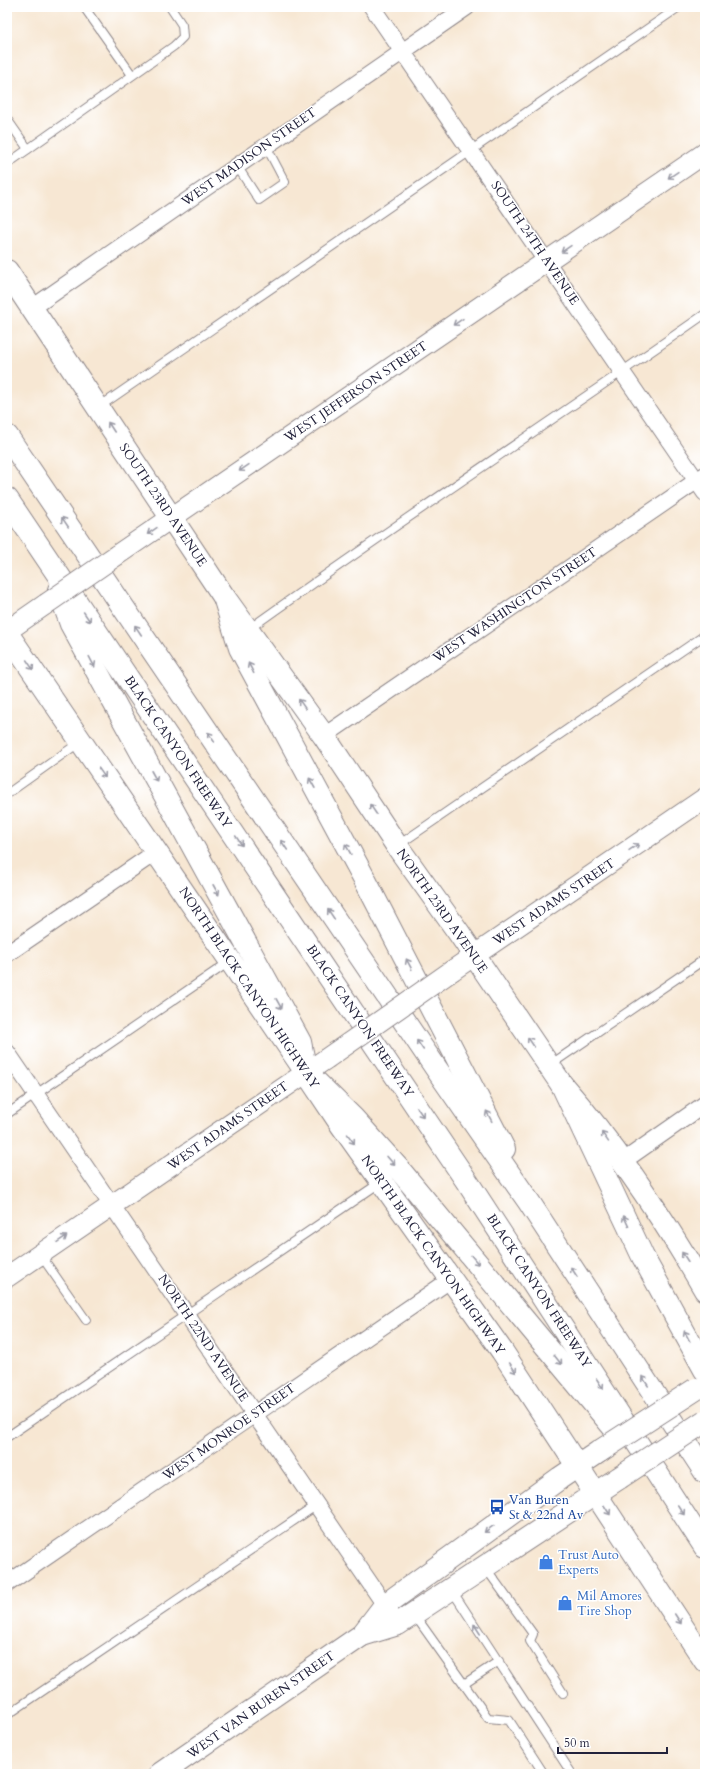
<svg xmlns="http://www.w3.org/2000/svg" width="712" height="1781" font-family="Cardo,serif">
<rect width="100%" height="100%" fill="#fff"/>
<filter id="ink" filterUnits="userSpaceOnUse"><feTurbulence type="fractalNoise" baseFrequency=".025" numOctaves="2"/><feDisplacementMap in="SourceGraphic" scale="8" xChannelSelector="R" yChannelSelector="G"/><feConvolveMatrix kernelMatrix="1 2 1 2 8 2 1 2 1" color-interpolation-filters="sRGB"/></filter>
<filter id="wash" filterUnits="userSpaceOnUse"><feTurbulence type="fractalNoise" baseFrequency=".012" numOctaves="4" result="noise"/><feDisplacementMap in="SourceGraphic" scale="16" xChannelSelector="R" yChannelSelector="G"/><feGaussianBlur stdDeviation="0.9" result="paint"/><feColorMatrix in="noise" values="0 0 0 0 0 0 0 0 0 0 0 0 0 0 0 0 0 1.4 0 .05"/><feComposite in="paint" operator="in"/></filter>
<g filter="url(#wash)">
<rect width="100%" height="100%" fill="#f7e7d3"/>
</g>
<g filter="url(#ink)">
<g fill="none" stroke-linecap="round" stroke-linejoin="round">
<g stroke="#8c8487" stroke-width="10">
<g id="service">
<polyline points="84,7 132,75"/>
<polyline points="7,119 28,149"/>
<polyline points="7,164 174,46 183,37 182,25 170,7"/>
<polyline points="237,166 259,200 285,182 266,146"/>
<polyline points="99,407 679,7"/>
<path d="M249 629C399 521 554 420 705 314"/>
<polyline points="7,794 80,742"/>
<polyline points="397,846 705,635"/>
<polyline points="550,1065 705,959"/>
<polyline points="7,1114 229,962"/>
<polyline points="40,1254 86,1320"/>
<polyline points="7,1437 381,1182"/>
<polyline points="485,1567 533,1634 530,1641 563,1693"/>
<polyline points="451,1589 572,1774"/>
<polyline points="414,1614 488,1718 509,1720 544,1774"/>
<polyline points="464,1684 499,1661"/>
<polyline points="7,1715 317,1505"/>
</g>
</g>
<g stroke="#8c8487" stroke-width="18">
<g id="minor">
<polyline points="372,7 705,493"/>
<polyline points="32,308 467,7"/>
<polyline points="324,736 705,475"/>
<polyline points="7,954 156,852"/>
<polyline points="7,1052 391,1614"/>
<polyline points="622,1162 705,1104"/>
<polyline points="7,1584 450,1280"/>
</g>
</g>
<g stroke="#8c8487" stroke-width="22">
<g id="tertiary">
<polyline points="117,555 705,153"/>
<polyline points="7,631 46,604"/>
<polyline points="453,970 705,798"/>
<polyline points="7,1277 326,1059"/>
</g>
</g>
<g stroke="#8c8487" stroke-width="24">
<g id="secondary">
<polyline points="7,271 224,597 324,736 397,846 459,933 562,1085 643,1257 705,1370"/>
<polyline points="7,633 306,1072 342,1126 502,1351 705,1661"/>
</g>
</g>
<g stroke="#8c8487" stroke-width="24">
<g id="primary">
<path d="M562 1085C616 1147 664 1219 705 1290"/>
<polyline points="362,1635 398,1624 619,1478"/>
<polyline points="160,1774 362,1635 385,1605 560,1478 600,1451"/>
</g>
</g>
<g stroke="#8c8487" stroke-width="24">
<g id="motorway">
<polyline points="7,436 442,1077 529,1202 705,1472"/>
<polyline points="7,499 468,1183 705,1547"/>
<polyline points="59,590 71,624 300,1042 306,1072 353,1118 398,1168 619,1434"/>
<polyline points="224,597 240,648 363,876 504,1149"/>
</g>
</g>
<use href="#service" stroke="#fff" stroke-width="8"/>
<use href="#minor" stroke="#fff" stroke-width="16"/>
<use href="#tertiary" stroke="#fff" stroke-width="20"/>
<use href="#secondary" stroke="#fff" stroke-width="22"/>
<use href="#primary" stroke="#fff" stroke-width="22"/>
<use href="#motorway" stroke="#fff" stroke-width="22"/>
<g stroke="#8c8487" stroke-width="22" stroke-linecap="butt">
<g id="tertiary-bridge">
<polyline points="46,604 117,555"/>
<polyline points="326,1059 453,970"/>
</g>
</g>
<g stroke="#8c8487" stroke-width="24" stroke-linecap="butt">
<g id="primary-bridge">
<polyline points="600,1451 696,1389"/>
<polyline points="619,1478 705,1421"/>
</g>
</g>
<use href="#tertiary-bridge" stroke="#fff" stroke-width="20"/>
<use href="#primary-bridge" stroke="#fff" stroke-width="22"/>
</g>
<defs><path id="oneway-shaft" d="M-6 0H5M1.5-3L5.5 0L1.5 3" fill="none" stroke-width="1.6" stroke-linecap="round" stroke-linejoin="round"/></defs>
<g stroke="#9c9ca7">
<use href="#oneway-shaft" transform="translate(673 175) rotate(146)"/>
<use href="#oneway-shaft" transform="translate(566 249) rotate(146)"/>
<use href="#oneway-shaft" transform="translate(458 322) rotate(146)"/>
<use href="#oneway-shaft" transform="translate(111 427) rotate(-123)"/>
<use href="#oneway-shaft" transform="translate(244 468) rotate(146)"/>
<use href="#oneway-shaft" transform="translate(65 522) rotate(-124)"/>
<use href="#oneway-shaft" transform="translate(152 531) rotate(145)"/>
<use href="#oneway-shaft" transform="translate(87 617) rotate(56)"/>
<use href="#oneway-shaft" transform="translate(138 630) rotate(-124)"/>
<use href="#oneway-shaft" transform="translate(92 662) rotate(62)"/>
<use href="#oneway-shaft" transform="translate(30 665) rotate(56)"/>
<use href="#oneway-shaft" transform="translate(251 668) rotate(-117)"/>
<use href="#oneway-shaft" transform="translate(302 704) rotate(-125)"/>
<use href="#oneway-shaft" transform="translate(211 737) rotate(-124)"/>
<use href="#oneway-shaft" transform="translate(102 773) rotate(55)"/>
<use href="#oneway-shaft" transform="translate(154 776) rotate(61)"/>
<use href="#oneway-shaft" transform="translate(312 783) rotate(-119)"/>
<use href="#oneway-shaft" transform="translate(373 809) rotate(-124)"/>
<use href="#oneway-shaft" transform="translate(239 841) rotate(56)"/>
<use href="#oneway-shaft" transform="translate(284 845) rotate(-124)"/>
<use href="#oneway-shaft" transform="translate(634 847) rotate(-34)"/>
<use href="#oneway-shaft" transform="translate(348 849) rotate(-119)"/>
<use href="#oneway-shaft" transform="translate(216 890) rotate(61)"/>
<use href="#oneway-shaft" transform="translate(331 914) rotate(-124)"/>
<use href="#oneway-shaft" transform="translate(409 964) rotate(-118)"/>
<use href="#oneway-shaft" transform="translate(279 1004) rotate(61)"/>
<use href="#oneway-shaft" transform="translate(531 1042) rotate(-124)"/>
<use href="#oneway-shaft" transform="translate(420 1045) rotate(-124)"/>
<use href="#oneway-shaft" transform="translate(420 1112) rotate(56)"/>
<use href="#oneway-shaft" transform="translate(489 1116) rotate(-118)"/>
<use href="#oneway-shaft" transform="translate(605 1137) rotate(-125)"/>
<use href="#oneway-shaft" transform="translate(351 1139) rotate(54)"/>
<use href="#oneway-shaft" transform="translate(391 1161) rotate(49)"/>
<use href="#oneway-shaft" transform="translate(626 1221) rotate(-115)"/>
<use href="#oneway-shaft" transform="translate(62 1239) rotate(-34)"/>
<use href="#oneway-shaft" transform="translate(685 1257) rotate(-123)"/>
<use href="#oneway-shaft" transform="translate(475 1260) rotate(50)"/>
<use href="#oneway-shaft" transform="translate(574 1272) rotate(-123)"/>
<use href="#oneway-shaft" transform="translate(687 1336) rotate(-118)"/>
<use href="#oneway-shaft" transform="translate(558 1360) rotate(51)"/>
<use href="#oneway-shaft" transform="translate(513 1368) rotate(56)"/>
<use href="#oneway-shaft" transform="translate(645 1381) rotate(-123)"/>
<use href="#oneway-shaft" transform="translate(600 1384) rotate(57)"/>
<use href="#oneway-shaft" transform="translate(607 1510) rotate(57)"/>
<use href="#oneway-shaft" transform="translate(681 1510) rotate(57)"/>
<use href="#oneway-shaft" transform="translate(489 1529) rotate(144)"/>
<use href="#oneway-shaft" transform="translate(678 1619) rotate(57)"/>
<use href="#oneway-shaft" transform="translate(477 1629) rotate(-123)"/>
</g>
</g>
<defs>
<g id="bus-bare" transform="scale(1.2)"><path d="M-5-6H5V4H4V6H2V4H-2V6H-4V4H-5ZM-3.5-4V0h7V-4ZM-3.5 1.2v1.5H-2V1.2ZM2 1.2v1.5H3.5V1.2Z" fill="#1a4fb4" stroke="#fff" stroke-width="2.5" paint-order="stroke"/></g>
<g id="shop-bare" transform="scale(1.2)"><path d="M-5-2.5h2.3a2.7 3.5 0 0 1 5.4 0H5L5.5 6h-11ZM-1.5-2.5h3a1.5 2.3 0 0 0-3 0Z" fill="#3f7fe0" stroke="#fff" stroke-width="2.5" paint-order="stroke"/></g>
</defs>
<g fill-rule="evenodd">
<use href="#bus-bare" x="497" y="1507"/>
<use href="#shop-bare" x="546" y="1562"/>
<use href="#shop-bare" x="565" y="1603"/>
</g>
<g text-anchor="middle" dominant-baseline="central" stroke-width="3" stroke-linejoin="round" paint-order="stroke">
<g font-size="13" fill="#22223b" stroke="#fff">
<text transform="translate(249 157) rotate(-35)">WEST MADISON STREET</text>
<text transform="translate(535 243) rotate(56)">SOUTH 24TH AVENUE</text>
<text transform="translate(356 392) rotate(-34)">WEST JEFFERSON STREET</text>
<text transform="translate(163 505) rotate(56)">SOUTH 23RD AVENUE</text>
<text transform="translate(515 605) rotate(-34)">WEST WASHINGTON STREET</text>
<text transform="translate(178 752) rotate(56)">BLACK CANYON FREEWAY</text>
<text transform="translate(554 902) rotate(-34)">WEST ADAMS STREET</text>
<text transform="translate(442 911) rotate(55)">NORTH 23RD AVENUE</text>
<text transform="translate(249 988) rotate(56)">NORTH BLACK CANYON HIGHWAY</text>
<text transform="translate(360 1021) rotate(56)">BLACK CANYON FREEWAY</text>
<text transform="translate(228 1126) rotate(-35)">WEST ADAMS STREET</text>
<text transform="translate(433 1255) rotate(55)">NORTH BLACK CANYON HIGHWAY</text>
<text transform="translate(539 1291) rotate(57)">BLACK CANYON FREEWAY</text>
<text transform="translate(203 1338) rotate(56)">NORTH 22ND AVENUE</text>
<text transform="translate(229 1432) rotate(-35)">WEST MONROE STREET</text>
<text transform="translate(261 1705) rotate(-35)">WEST VAN BUREN STREET</text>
</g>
<g font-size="13" fill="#164399" stroke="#fff" text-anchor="start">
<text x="509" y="1500">Van Buren<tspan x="509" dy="15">St &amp; 22nd Av</tspan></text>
</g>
<g font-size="13" fill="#366cbe" stroke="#fff" text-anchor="start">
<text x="558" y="1555">Trust Auto<tspan x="558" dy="15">Experts</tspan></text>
<text x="577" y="1596">Mil Amores<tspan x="577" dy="15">Tire Shop</tspan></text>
</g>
</g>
<rect width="712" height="1781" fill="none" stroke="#fff" stroke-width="24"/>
<path d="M558 1747v6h109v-6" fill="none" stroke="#22223b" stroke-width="2"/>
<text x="564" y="1747" font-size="12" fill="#22223b" stroke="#ffffff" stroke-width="3" paint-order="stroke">50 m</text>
</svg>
